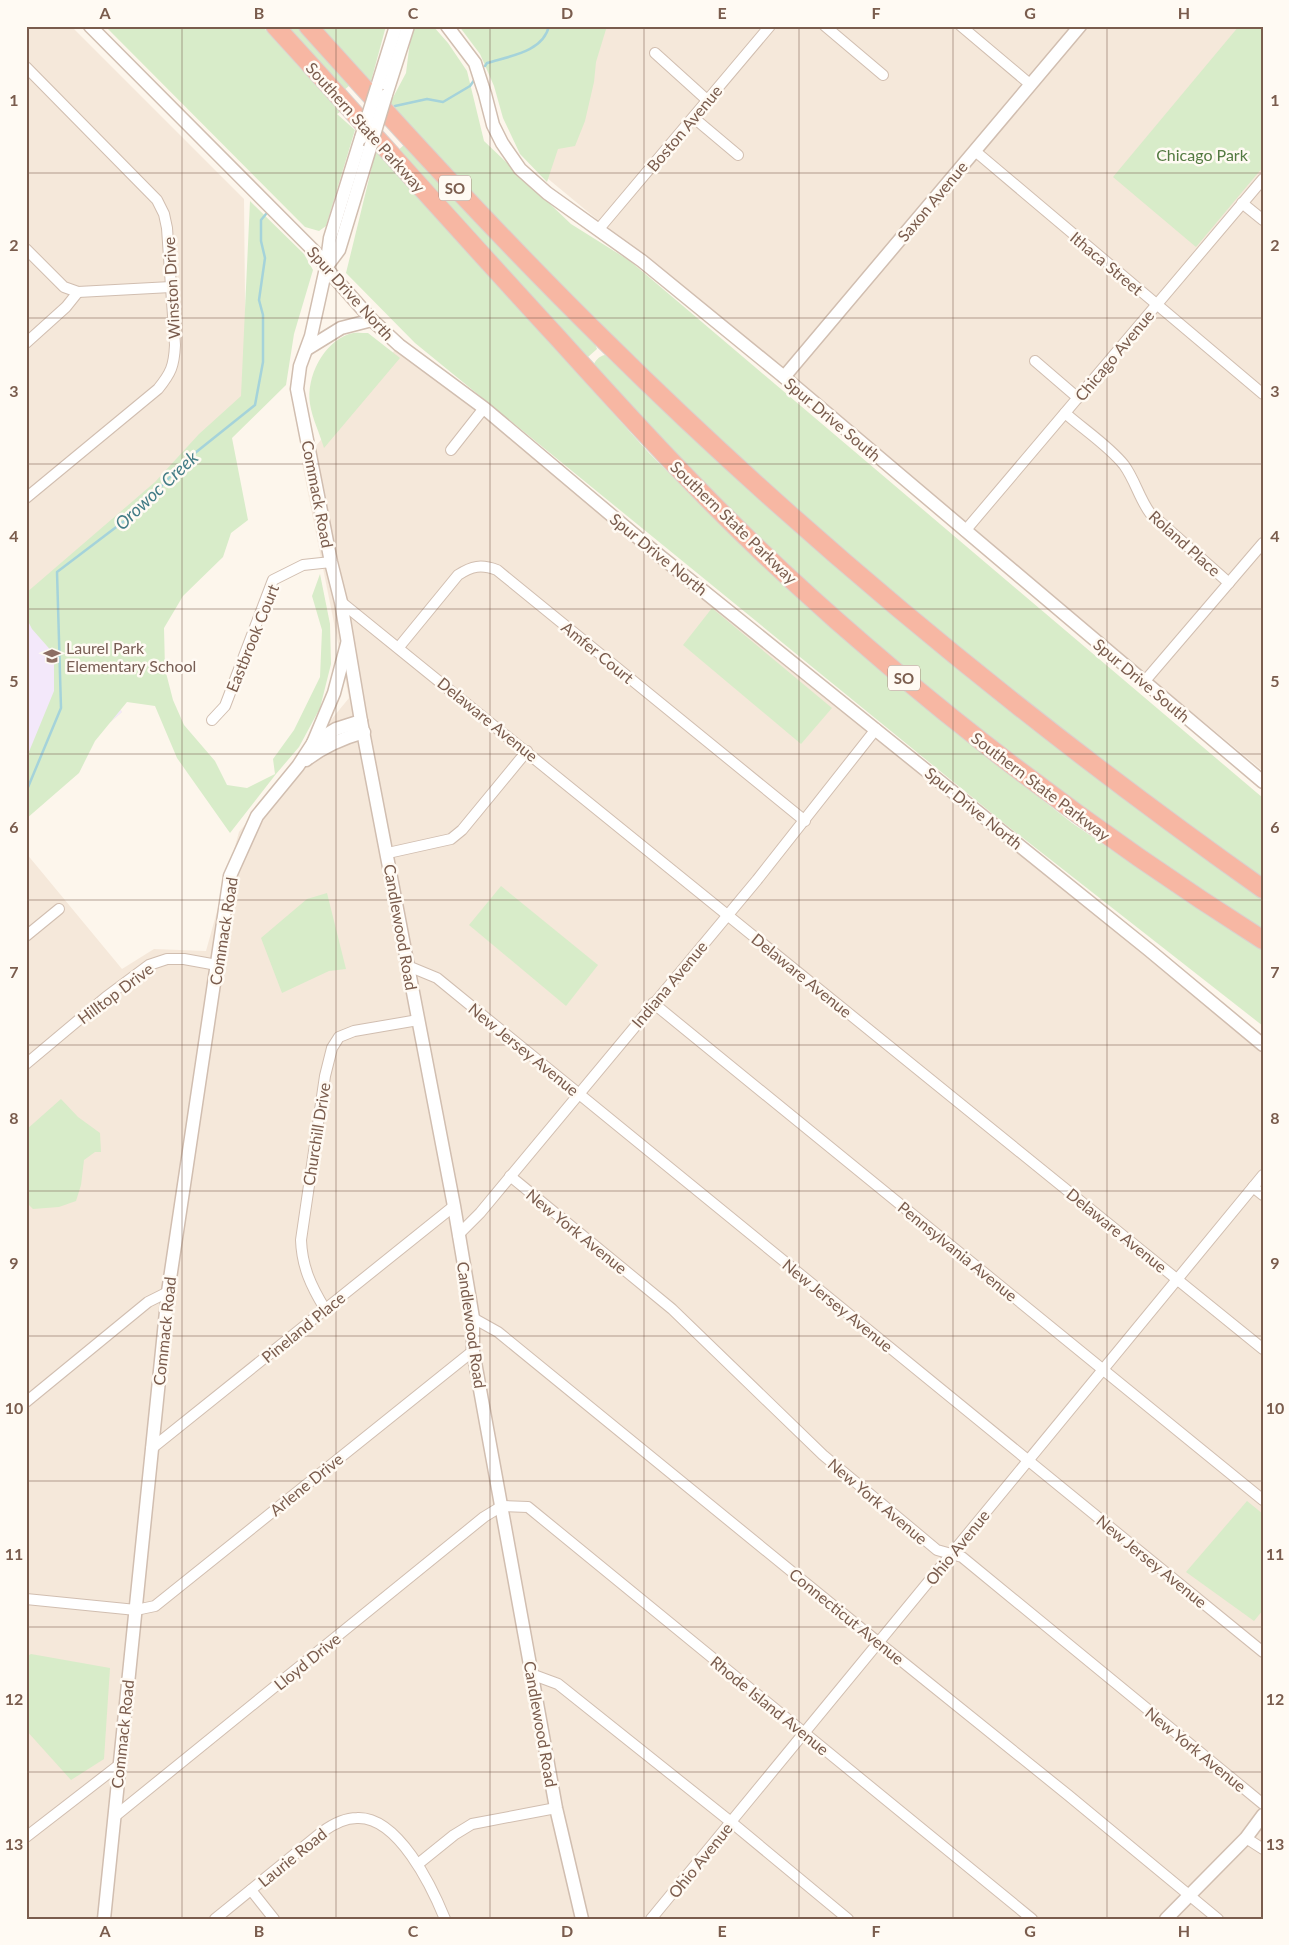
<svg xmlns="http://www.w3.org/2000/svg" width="1289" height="1945" font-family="Lato,sans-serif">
<rect width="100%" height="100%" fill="#fdf6ec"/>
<g fill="#f5e8da">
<polygon points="26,26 71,26 244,199 246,402 29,597 122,712 26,795"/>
<polygon points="600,26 1263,26 1263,771 535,168"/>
<polygon points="399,345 1263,1045 1263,1919 26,1919 26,853 122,969 154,949 206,951 239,832 349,698 302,463"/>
</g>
<polygon fill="#f3e8fa" points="29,598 122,712 26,793 26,600"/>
<g fill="#d8ecc9">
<polygon points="105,26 262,26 340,112 337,114 355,130 326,226 319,231 305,227"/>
<polygon points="285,26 297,26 350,85 343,91"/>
<polygon points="317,26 386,26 370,85"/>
<polygon points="417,26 433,26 448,43 467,71 484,141 571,224 630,261 1263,798 1263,879 1178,820 939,635 715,437 501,227 389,105 406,73 411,33"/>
<polygon points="459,26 607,26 596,62 594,82 585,121 575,146 558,149 547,182 520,154 503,118 494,86 480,54"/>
<polygon points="1239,26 1263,26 1263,167 1196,247 1113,177"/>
<polygon points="404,145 553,302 595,344 597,349 588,357 582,356 397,151"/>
<polygon points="376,150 649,453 735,539 847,640 934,715 1072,823 1207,915 1263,950 1263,1026 1005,824 415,343 346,273"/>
<polygon points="250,201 304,254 313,270 294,334 286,385 232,438 248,520 231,533 223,557 183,596 164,628 165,669 173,700 184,725 215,761 227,785 247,788 275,774 273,759 294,730 320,677 322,630 312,596 320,574 330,624 331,664 320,708 299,747 276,774 230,833 177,758 155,706 127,702 95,741 79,773 26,819 26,759 54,691 54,654 32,629 26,617 26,593 155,482 199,434 241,396"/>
<path d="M368 333 400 358 324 448C320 434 312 418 310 404 306 377 323 343 349 334 354 332 362 333 368 333Z"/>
<path d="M605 355 813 546 967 677 1166 830 1263 898V932L1214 901 1046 783 864 635 747 528 593 366C595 361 599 356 605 355Z"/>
<polygon points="712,608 832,708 801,744 683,645"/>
<polygon points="501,886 598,965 566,1006 469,925"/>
<polygon points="327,893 346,969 329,971 282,993 261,938 307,899"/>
<polygon points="61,1099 78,1117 100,1133 101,1152 95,1152 84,1160 81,1185 76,1201 59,1207 33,1209 26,1202 26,1130"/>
<polygon points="1247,1501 1263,1514 1263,1610 1254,1621 1186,1572"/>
<polygon points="31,1654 110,1668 104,1759 71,1780 26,1730 26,1657"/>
</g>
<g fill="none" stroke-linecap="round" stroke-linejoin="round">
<g stroke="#a5d3da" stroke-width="2.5">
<path d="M485 66 487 63C510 56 543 52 549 26"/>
<polyline points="395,106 427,99 443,102 470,86 475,79"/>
<polyline points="26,792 61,708 57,572 140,509 185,461 255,405 263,362 263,315 259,300 265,258 261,241 261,220 266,214"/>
</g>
<g stroke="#d1beb0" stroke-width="12">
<g id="minor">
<polyline points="825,26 883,75"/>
<polyline points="961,26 1031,85"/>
<polyline points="655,53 707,100"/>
<path d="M26 67 157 200 164 214 167 228 175 345C174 366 171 373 158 389L26 498"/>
<polyline points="694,118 738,155"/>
<polyline points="975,151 1263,394"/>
<polyline points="1242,203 1263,220"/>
<polyline points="598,230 770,26"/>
<polyline points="26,249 64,287 78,292 171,287"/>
<polyline points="26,343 66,307 78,292"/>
<polyline points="1035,361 1078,398"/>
<path d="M1065 413C1083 429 1109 446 1124 465 1135 480 1139 498 1150 513L1229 583"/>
<polyline points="451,450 484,408"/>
<polyline points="965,531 1263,179"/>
<polyline points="341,602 1263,1349"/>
<path d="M399 647 458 575C472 566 481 564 497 570L805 821"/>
<polyline points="1144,682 1263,543"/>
<polyline points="212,720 225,706 273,580 303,565 331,562"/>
<polyline points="388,853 451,839 462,830 527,751"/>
<polyline points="26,936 59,909"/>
<polyline points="408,966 437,978 1263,1652"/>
<polyline points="653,1003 1263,1500"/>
<polyline points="26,1064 106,997 149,965 167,959 184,959 217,965"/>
<polyline points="510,1176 672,1309 823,1455 937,1550 962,1557 1263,1804"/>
<polyline points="1253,1187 1263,1195"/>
<polyline points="458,1235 480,1213 757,880 876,729"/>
<path d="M325 1309C311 1286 302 1267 301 1240L325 1076 332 1048 339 1037 354 1031 418 1020"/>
<polyline points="473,1318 498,1332 878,1642 1068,1795 1218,1919"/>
<polyline points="26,1402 148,1302 168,1292"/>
<polyline points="151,1449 454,1206"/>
<polyline points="26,1599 136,1610 155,1606 473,1351"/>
<polyline points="531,1674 558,1684 731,1822 848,1919"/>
<polyline points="114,1817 484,1517 502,1506 528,1507 1032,1919"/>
<polyline points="26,1837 119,1765"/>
<polyline points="1246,1838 1263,1849"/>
<polyline points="418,1864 454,1835 472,1824 556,1808"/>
<polyline points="251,1890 274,1919"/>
<path d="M215 1919 322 1832C333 1824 344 1818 357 1818 398 1816 432 1887 445 1919"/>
<polyline points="651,1919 1263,1175"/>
</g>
</g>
<g stroke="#d1beb0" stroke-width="15">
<g id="tertiary">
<polyline points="90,26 320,257 326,268 372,320 399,345 484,408 655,552 1149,950 1263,1045"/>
<polyline points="447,26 475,63 485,94 493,125 502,143 520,169 547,193 642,261 784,377 1263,782"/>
<polyline points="377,87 396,26"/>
<polyline points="386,95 408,26"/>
<polyline points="361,138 330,238 326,268 311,336 300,366 297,389 331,562 341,602 361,721 454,1206 473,1318 473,1351 556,1808 582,1919"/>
<polyline points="327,266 339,250 370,148"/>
<polyline points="307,349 341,328 372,320"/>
<polyline points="784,377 1080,26"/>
<polyline points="313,743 334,693 347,644"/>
<path d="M306 760C324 746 343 738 364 732"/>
<polyline points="104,1919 168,1292 230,876 257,816 298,766 313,743 336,729 361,721"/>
<polyline points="1166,1919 1246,1838 1263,1815"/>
</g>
</g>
<g stroke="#dad1cd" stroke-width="20">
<g id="motorway">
<path d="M275 26C370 130 463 235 558 338 631 419 704 499 784 573 932 710 1093 832 1263 940"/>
<path d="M308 26C405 134 503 241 606 342 809 543 1030 724 1263 889"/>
</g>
</g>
<use href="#minor" stroke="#fff" stroke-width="10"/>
<use href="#tertiary" stroke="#fff" stroke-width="12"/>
<use href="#motorway" stroke="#f7b7a3" stroke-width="18"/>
<g stroke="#d1beb0" stroke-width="15" stroke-linecap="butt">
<g id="tertiary-bridge">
<polyline points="361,138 377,87"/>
<polyline points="370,148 386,95"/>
</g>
</g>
<use href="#tertiary-bridge" stroke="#fff" stroke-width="12"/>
</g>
<path fill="none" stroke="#7a5c4d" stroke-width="1" stroke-opacity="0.55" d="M182 26V1919M336 26V1919M490 26V1919M644 26V1919M799 26V1919M953 26V1919M1107 26V1919M26 173H1263M26 318H1263M26 464H1263M26 609H1263M26 754H1263M26 900H1263M26 1045H1263M26 1191H1263M26 1336H1263M26 1481H1263M26 1627H1263M26 1772H1263"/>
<defs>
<g id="school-bare" transform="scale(1.35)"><path d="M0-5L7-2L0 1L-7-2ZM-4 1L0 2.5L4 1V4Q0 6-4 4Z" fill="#8d6e63" stroke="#fffaf3" stroke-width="2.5" paint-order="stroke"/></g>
</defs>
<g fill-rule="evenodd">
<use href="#school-bare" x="52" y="656"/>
</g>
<g text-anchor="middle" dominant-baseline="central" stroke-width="5" stroke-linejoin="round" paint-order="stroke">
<g fill="#fffaf3" stroke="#a28b7f" stroke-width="1">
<rect x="439" y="175.5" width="32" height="25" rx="4"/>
<rect x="888" y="665.5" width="32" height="25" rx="4"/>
</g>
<g font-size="15" font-weight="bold" fill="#7a5c4d">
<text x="455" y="188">SO</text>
<text x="904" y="678">SO</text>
</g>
<g font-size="16" fill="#7a5c4d" stroke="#fffaf3">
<text transform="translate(366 127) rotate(48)">Southern State Parkway</text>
<text transform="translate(684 128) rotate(-50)">Boston Avenue</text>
<text transform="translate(932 201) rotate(-50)">Saxon Avenue</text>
<text transform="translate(1107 263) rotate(40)">Ithaca Street</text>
<text transform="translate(171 288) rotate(-93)">Winston Drive</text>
<text transform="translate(351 293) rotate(48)">Spur Drive North</text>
<text transform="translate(1114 355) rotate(-50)">Chicago Avenue</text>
<text transform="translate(833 419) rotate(40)">Spur Drive South</text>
<text transform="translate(318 494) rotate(79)">Commack Road</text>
<text transform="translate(734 522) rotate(44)">Southern State Parkway</text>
<text transform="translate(1185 543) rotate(42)">Roland Place</text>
<text transform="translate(659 554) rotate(39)">Spur Drive North</text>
<text transform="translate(252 638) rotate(-68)">Eastbrook Court</text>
<text transform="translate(598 652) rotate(39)">Amfer Court</text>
<text transform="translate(1142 680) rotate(40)">Spur Drive South</text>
<text transform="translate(488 719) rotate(39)">Delaware Avenue</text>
<text transform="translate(1041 786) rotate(37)">Southern State Parkway</text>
<text transform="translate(974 808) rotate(39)">Spur Drive North</text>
<text transform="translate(401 927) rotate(80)">Candlewood Road</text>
<text transform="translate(223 931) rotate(-81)">Commack Road</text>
<text transform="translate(802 975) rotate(39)">Delaware Avenue</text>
<text transform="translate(669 984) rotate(-50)">Indiana Avenue</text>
<text transform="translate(115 993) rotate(-37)">Hilltop Drive</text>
<text transform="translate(524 1049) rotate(39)">New Jersey Avenue</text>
<text transform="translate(316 1134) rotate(-81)">Churchill Drive</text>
<text transform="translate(1117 1230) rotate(39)">Delaware Avenue</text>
<text transform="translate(577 1231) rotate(39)">New York Avenue</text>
<text transform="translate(958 1251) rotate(39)">Pennsylvania Avenue</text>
<text transform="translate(838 1305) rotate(39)">New Jersey Avenue</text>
<text transform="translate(472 1325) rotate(82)">Candlewood Road</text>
<text transform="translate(303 1327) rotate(-39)">Pineland Place</text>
<text transform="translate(164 1331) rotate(-84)">Commack Road</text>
<text transform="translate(306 1484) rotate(-39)">Arlene Drive</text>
<text transform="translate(878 1501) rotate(40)">New York Avenue</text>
<text transform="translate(957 1547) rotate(-51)">Ohio Avenue</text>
<text transform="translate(1152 1561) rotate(39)">New Jersey Avenue</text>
<text transform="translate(847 1616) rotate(39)">Connecticut Avenue</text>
<text transform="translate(307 1661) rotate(-39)">Lloyd Drive</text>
<text transform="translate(770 1705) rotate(39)">Rhode Island Avenue</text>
<text transform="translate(541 1724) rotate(80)">Candlewood Road</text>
<text transform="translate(122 1734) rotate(-84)">Commack Road</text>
<text transform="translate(1196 1749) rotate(39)">New York Avenue</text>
<text transform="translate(292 1857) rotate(-39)">Laurie Road</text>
<text transform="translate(700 1860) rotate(-51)">Ohio Avenue</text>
</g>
<g font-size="16" fill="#537a41" stroke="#fffaf3">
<text x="1202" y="154">Chicago Park</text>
</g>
<g font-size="16" fill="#785e54" stroke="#fffaf3" text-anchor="start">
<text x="66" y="647">Laurel Park<tspan x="66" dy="18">Elementary School</tspan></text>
</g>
<g font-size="18" font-style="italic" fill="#437c86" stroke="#fffaf3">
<text transform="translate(156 490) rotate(-43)">Orowoc Creek</text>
</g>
</g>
<rect width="1289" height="1945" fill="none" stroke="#fffaf3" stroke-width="55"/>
<rect x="28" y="28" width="1234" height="1890" fill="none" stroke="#7a5c4d" stroke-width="2"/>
<g font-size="16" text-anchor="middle" font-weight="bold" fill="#7a5c4d">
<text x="105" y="19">A</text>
<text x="259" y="19">B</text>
<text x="413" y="19">C</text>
<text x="567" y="19">D</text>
<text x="722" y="19">E</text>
<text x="876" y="19">F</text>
<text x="1030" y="19">G</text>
<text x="1184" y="19">H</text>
<text x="14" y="106">1</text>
<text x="1275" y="106">1</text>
<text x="14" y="251">2</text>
<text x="1275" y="251">2</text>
<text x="14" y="397">3</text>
<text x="1275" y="397">3</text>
<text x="14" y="542">4</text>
<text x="1275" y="542">4</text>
<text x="14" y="687">5</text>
<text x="1275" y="687">5</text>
<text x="14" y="833">6</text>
<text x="1275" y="833">6</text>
<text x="14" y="978">7</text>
<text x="1275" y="978">7</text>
<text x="14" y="1124">8</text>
<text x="1275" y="1124">8</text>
<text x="14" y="1269">9</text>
<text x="1275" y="1269">9</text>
<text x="14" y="1414">10</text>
<text x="1275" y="1414">10</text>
<text x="14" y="1560">11</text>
<text x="1275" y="1560">11</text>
<text x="14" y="1705">12</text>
<text x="1275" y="1705">12</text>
<text x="14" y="1850">13</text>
<text x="1275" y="1850">13</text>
<text x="105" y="1937">A</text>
<text x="259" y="1937">B</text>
<text x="413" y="1937">C</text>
<text x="567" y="1937">D</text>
<text x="722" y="1937">E</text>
<text x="876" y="1937">F</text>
<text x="1030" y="1937">G</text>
<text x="1184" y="1937">H</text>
</g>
</svg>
